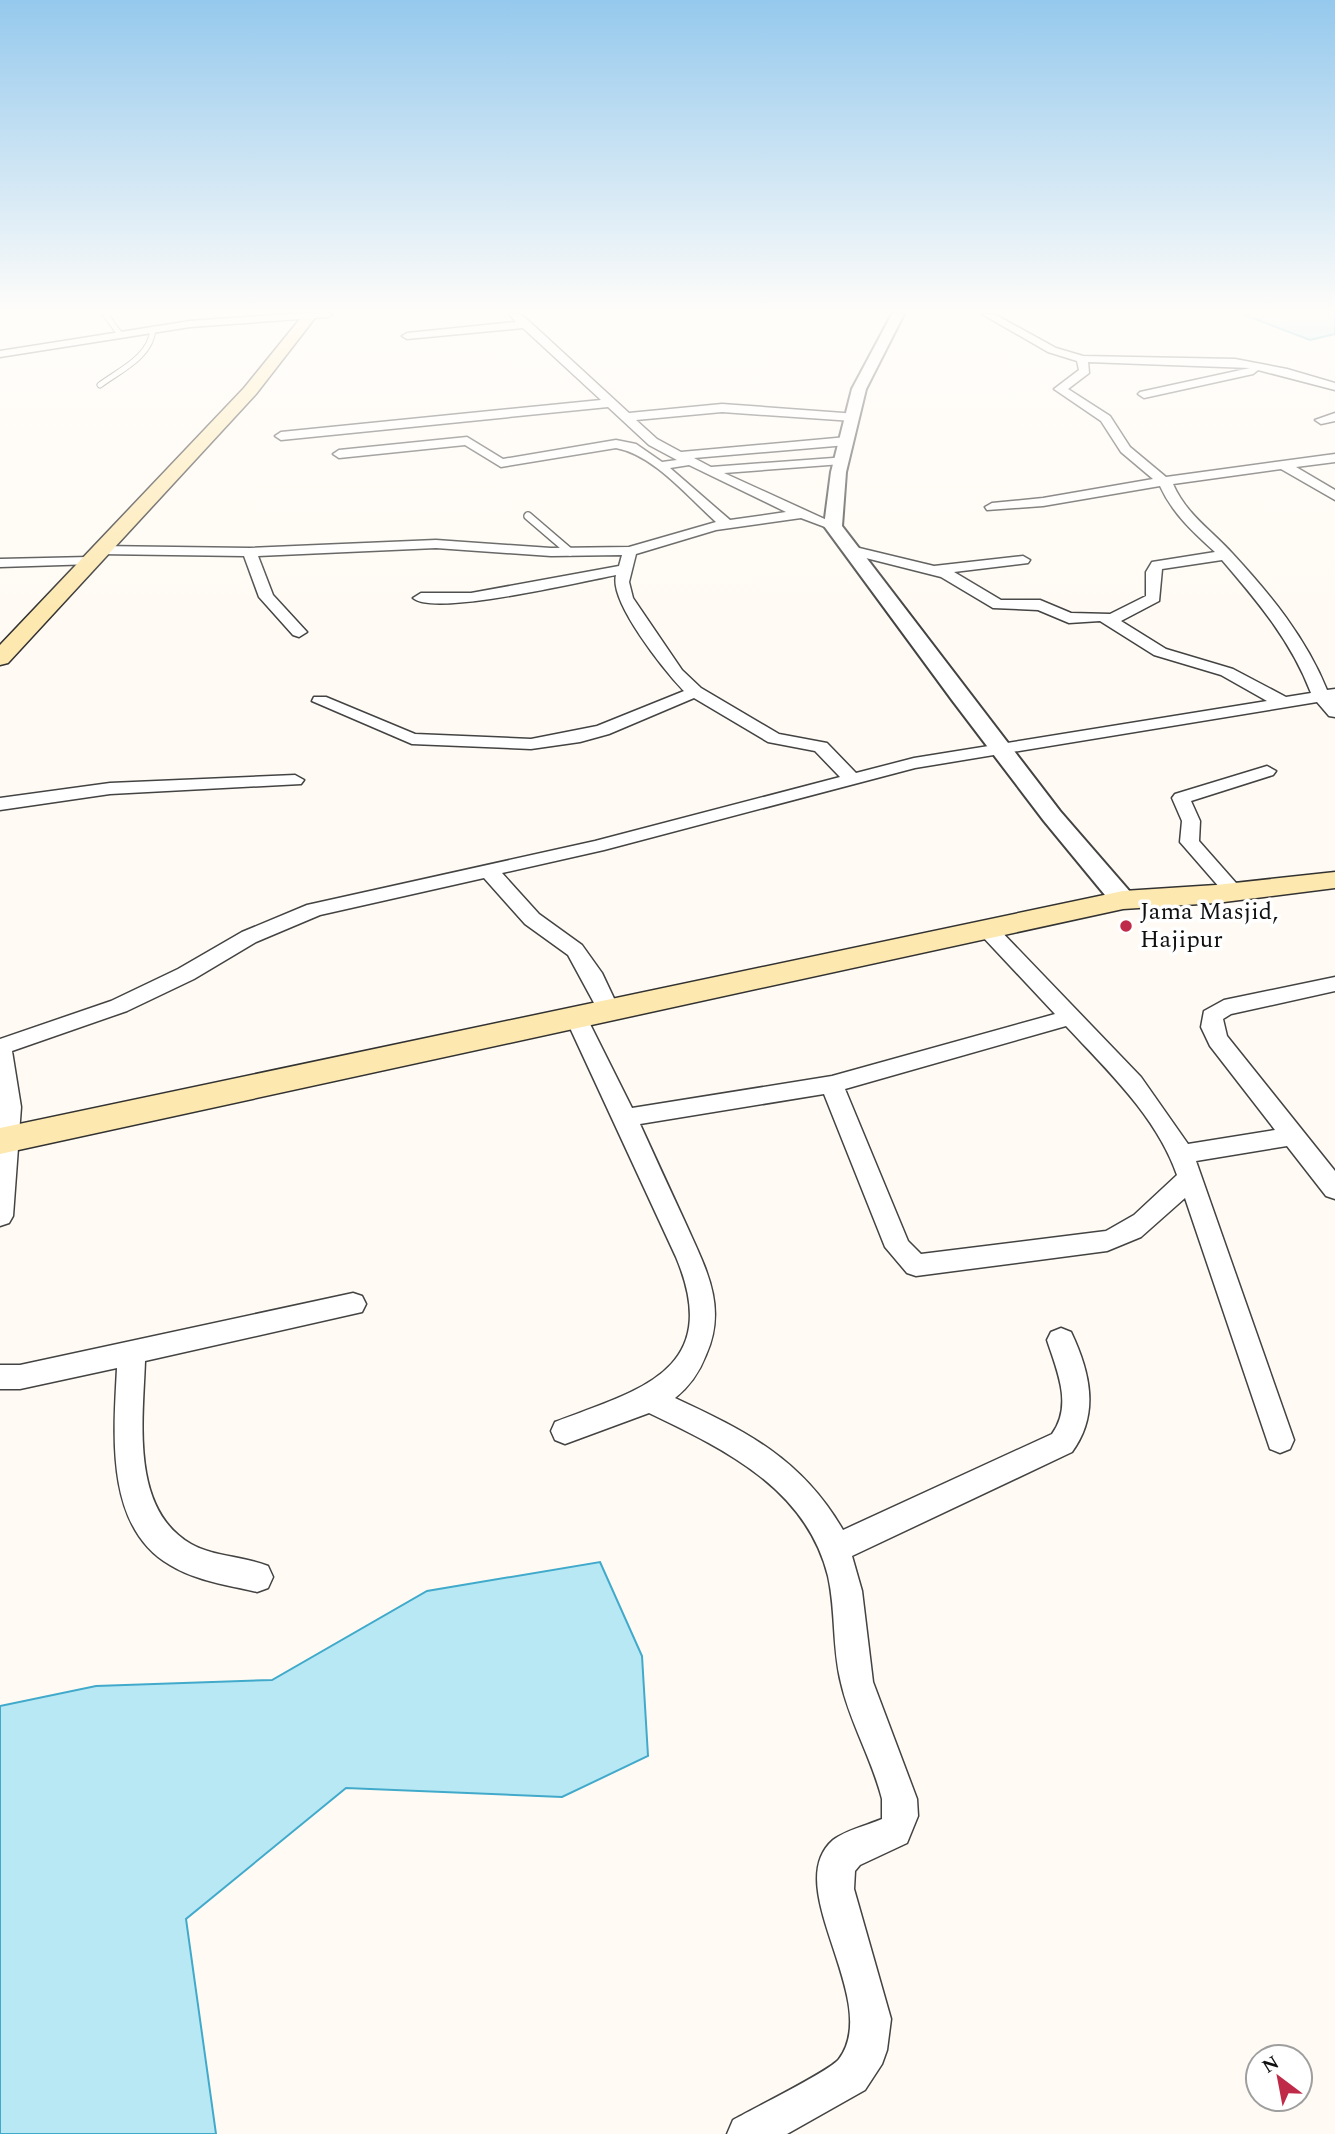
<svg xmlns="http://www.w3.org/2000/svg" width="1335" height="2134" font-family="Spectral,serif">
<rect width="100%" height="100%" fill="#fffbf4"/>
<g fill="#b9e8f5" stroke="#41aacb" stroke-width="2">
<polygon points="1242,314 1335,314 1335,334 1310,340"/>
<polygon points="600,1562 642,1656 648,1756 562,1797 346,1788 186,1919 216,2134 0,2134 0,1706 96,1686 272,1680 427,1591"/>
</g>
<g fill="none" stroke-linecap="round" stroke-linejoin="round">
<g stroke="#434343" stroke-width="7">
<g id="service-far1">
<polyline points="105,314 119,333"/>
<path d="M100 385C120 370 151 357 153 329"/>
</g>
</g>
<g stroke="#434343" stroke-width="10">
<polyline id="service" points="528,516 570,552"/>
</g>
<g stroke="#434343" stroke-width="3">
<g id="minor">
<polygon points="289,314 333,314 328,317 190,327 0,357 0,351 190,321"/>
<path d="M509 314H520L530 322 629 413 722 404 857 414 859 417 853 421 722 412 636 420 657 439 681 452 847 437 853 441 847 445 694 458 711 467 847 457 848 460 842 464 724 473 840 526 833 530 801 518 716 530 636 554 629 582 633 598 682 670 701 688 779 734 827 743 856 773 914 758 1267 701 1221 675 1154 655 1100 621 1069 623 1038 610 993 608 941 577 846 553 844 550 851 546 934 566 1023 556 1030 560 1028 563 954 572 1001 600H1040L1071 613 1110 614 1146 596V572L1152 562 1215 552C1194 533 1172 513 1160 486L1043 506 987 510 985 507 992 503 1043 498 1153 479 1121 452 1101 421 1054 389 1079 370 1077 361 1048 352 982 314H994L1056 348 1083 356 1235 359 1287 369 1335 383V390L1258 370 1253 374 1144 398 1138 394 1140 392 1250 368 1088 362 1089 373 1068 389 1110 416 1130 447 1166 477 1335 454V462L1296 467 1335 490V500L1281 469 1173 484C1186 514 1211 530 1232 553 1270 594 1306 638 1327 690L1335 689V717L1329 716 1317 702 915 768 604 850 502 873 539 914 582 945 602 973 619 1009 616 1014H600L568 955 525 924 484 878 320 915 256 942 194 979 127 1011 12 1051 21 1107 13 1216 9 1223 0 1226V1039L111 1001 178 969 242 932 307 905 595 841 840 777 815 751 768 742 694 698 609 734 580 742 531 749 412 744 312 701 314 697H326L415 734 531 739 597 726 684 691C665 671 609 602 616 575 584 581 433 617 413 598L421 593H471L619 566 622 555 551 556 436 548 258 556 273 595 307 632 299 637 293 635 259 597 244 556 99 554 92 550 99 546 250 548 436 540 551 548 629 547 716 522C688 497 654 455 616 448L501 467 465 445 339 458 333 454 339 450 467 437 503 459 616 440 636 444 662 462 677 460 649 445 608 407 281 440 275 436 281 432 601 400 523 328 407 339 402 336 407 333 516 322ZM689 465 786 512 730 520 670 468ZM1222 560C1258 602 1291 641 1311 693L1286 697 1233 669 1166 649 1121 621 1159 601 1162 569Z"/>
<polygon points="1335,413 1335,421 1321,424 1315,420"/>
<polygon points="89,557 96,561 94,564 0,567 0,559"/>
<polygon points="1267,766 1276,771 1273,775 1191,801 1200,821 1199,841 1244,892 1241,896 1227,896 1180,842 1182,821 1172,798 1175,794"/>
<polygon points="295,775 304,780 301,784 110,794 0,810 0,798 110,783"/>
<path d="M988 923 995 925 1141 1077 1188 1144 1275 1130 1210 1046 1201 1027 1204 1011 1224 1000 1335 977V991L1231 1014 1223 1019 1227 1036 1335 1171V1199L1326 1196 1287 1146 1196 1161 1294 1440 1290 1449 1280 1453 1270 1449 1185 1198 1141 1237 1107 1251 916 1276 907 1273 885 1247 824 1094 640 1124C655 1157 670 1190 685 1222 705 1267 728 1306 706 1355 699 1373 690 1386 675 1398 746 1431 802 1459 843 1530L1052 1434C1073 1405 1057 1371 1047 1340L1051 1332 1061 1328 1071 1332C1090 1372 1100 1414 1072 1452L852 1556 862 1591 873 1682 917 1799 918 1816 907 1843 860 1865 855 1871 854 1889 891 2019 887 2050 882 2064 865 2090 787 2134H727L733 2120C752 2109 830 2071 839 2059 883 2000 779 1887 833 1840 846 1830 868 1825 882 1819V1799C872 1759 850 1723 841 1683 832 1648 836 1611 828 1576 806 1488 724 1449 649 1413L565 1444 555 1440 551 1431 555 1422C639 1390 724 1371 676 1257L565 1017 568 1012H584L632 1108 832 1076 1055 1014 981 935 978 930ZM1066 1026C1107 1070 1157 1117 1177 1175L1134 1215 1106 1231 921 1254 908 1241 845 1089Z"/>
<path d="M353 1293 362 1296 366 1304 362 1312 145 1361C143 1420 130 1509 191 1544 214 1557 244 1556 268 1566L273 1577 268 1588 257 1592C228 1585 196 1581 170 1565 104 1527 114 1431 117 1368L20 1389H0V1365H20Z"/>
</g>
</g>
<g stroke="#434343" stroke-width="4">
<polygon id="tertiary" points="892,314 904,314 866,389 846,472 842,526 1060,811 1132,894 1135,900 1132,906 1114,906 1044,821 952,700 824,526 831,472 852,389"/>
</g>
<g stroke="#323232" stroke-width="3">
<g id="secondary">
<polygon points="304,314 318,314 256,394 8,663 0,665 0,645 244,388"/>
<polygon points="1335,872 1335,888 1216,903 1123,909 0,1154 0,1128 1123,891 1216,885"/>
</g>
</g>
<use href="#service-far1" stroke="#fff" stroke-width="5"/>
<use href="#service" stroke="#fff" stroke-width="7"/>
<use href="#minor" fill="#fff" fill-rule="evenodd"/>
<use href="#tertiary" fill="#fff" fill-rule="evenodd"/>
<use href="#secondary" fill="#fde8b0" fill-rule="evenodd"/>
</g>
<linearGradient id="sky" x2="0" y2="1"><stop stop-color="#95c9ed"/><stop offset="0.51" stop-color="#fffdfa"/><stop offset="1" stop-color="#fffdfa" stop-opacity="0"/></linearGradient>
<rect width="1335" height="612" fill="url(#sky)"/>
<circle fill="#bf2a48" stroke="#fff" stroke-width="2.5" cx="1126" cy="926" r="7"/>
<g text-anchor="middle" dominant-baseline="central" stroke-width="7" stroke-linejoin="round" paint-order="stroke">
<g font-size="24" fill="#101010" stroke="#fff" text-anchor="start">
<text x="1140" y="912">Jama Masjid,<tspan x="1140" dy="28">Hajipur</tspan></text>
</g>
</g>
<g transform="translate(1279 2078) rotate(328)"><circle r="33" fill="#ffffff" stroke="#9f9f9f" stroke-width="2"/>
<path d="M0-5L12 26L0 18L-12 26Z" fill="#bf2a48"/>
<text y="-10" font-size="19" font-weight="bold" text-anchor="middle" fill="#101010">N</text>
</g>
</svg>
